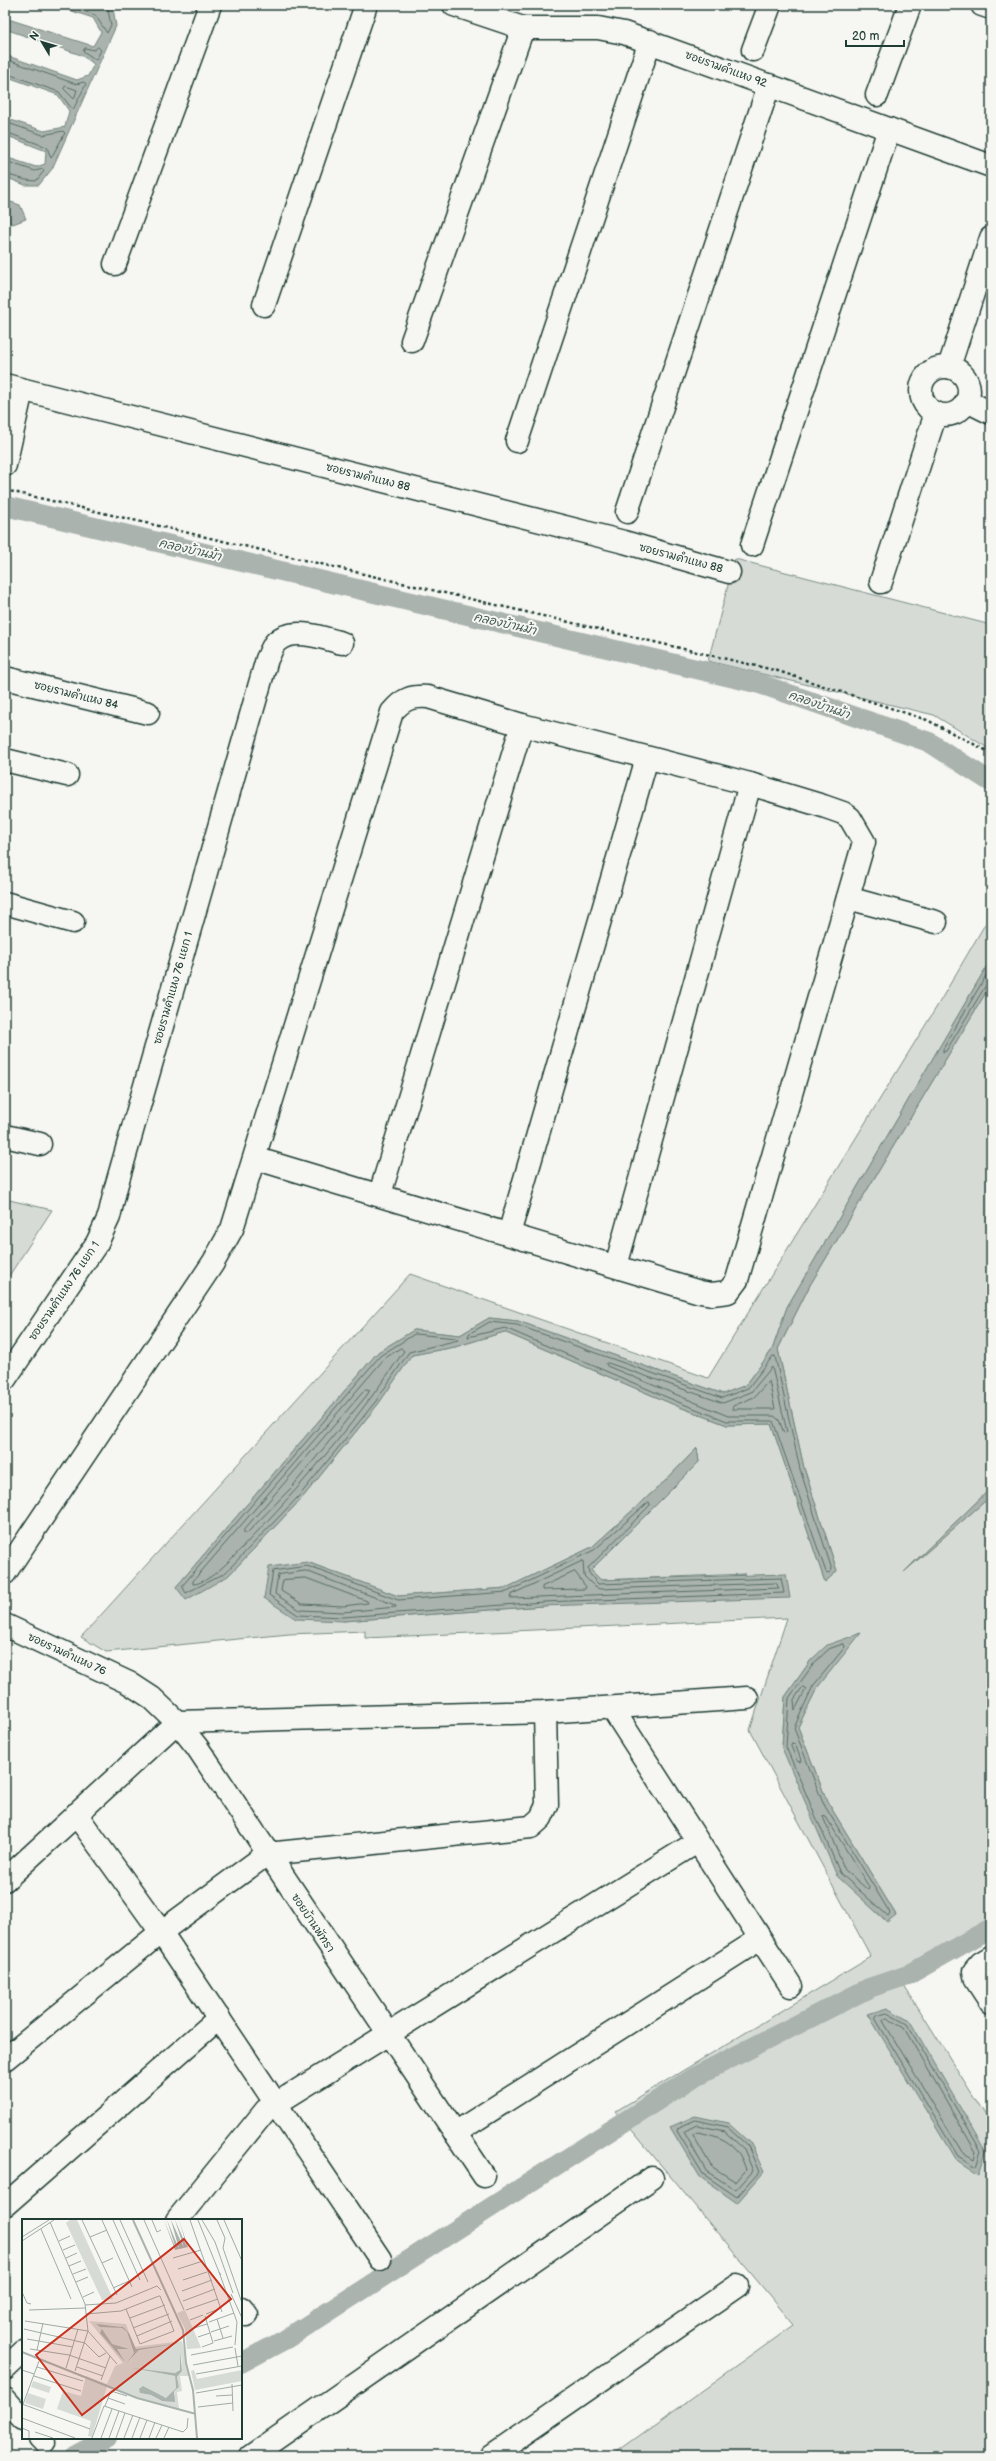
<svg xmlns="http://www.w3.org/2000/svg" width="996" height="2461" font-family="'Balsamiq Sans','Playpen Sans Thai',sans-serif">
<rect width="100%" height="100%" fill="#f6f6f2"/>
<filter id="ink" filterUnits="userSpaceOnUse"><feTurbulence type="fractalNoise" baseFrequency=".025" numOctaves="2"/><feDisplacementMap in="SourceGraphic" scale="8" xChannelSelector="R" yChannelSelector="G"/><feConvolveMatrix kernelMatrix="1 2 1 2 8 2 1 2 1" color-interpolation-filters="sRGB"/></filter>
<g filter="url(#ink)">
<g fill="#d6dbd6" stroke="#7a8c85" fill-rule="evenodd">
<polygon points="735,559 991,625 991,750 934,715 708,661"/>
<path d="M991 914V959L787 1307 772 1350 746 1385 723 1394 518 1321 489 1318 460 1335 414 1330 378 1352 176 1587 228 1576 303 1497 379 1403 412 1355 455 1347 504 1332 677 1406 727 1425 771 1424 825 1582 837 1571 804 1468 778 1349 810 1285 991 984V1488L912 1564 991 1496V1919L900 1971 904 1985 991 2124V2456H611L794 2325 616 2111 871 1957 750 1730 787 1618 365 1638V1631L289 1634 106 1652 81 1637 410 1274 708 1378 936 1008ZM697 1448 699 1462 591 1570 601 1580 745 1574 543 1606 343 1621 307 1562 398 1596 506 1588 592 1547 664 1482ZM860 1633 817 1688 798 1727 827 1801 896 1915 782 1748 785 1697 811 1660Z"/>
<polygon points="5,1199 52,1210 5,1282"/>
</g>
<g fill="#aab3ae" stroke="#72847d">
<polygon points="54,5 108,5 113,8 116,26 52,169 39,185 25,185 5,177 5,157 36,167 45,164 46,151 5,135 5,118 44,131 65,127 69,111 58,95 5,76 5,55 77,80 88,76 94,64 81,55 5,29 5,18 93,46 101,32 93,18"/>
<polygon points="5,200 20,205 26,219 13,224 5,220"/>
<polygon points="991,959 991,984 810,1285 778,1349 804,1468 837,1571 825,1582 771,1424 727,1425 677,1406 504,1332 455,1347 412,1355 379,1403 303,1497 228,1576 186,1600 176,1587 378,1352 414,1330 460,1335 489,1318 518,1321 723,1394 746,1385 772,1350 787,1307"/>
<polygon points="697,1448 699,1462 591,1570 601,1580 786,1574 790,1598 543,1606 343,1621 296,1619 264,1598 269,1567 307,1562 398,1596 506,1588 592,1547 664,1482"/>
<polygon points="991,1488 991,1496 904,1572"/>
<polygon points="861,1633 817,1688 798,1727 827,1801 896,1915 887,1922 837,1876 782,1748 785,1697 811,1660 827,1645"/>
<polygon points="887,2008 910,2021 986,2152 979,2175 955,2159 868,2014"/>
<polygon points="695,2116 728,2123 751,2144 764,2172 737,2203 700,2177 670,2127"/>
</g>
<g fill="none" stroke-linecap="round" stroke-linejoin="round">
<g stroke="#576c65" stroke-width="1">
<polyline points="66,5 95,15 107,33 111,25 107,5"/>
<polygon points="98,47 101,50 96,60 83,51 85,48 94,50"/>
<polyline points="5,59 76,84 84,82 86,84 73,110 59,92 5,73"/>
<polygon points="66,86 77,90 74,99 64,89"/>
<polyline points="5,122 43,135 63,131 65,133 51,158 47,147 5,132"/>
<polyline points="5,161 35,171 43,169 44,171 36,181 26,180 5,174"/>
<polyline points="991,967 943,1049 943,1052 946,1051 986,985 991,982"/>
<polygon points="490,1322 517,1325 722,1398 748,1388 773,1356 775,1356 800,1469 832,1570 829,1573 826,1572 773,1421 727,1421 678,1402 505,1328 468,1337 469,1334"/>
<polygon points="415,1334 456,1338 458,1340 409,1352 376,1401 300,1495 225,1573 186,1593 182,1586 380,1356"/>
<path d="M401 1348 404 1351C360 1416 310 1476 256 1533 243 1546 212 1584 193 1584V1581L384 1359Z"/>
<polygon points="608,1363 723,1403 751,1392 772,1367 787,1432 784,1433 779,1420 774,1416 728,1416 607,1366 606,1364"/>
<polygon points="769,1381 775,1409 732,1409 733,1406 754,1397"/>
<polygon points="366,1389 370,1390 367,1395 292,1487 247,1533 244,1533 244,1530"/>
<polygon points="649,1502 650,1505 588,1568 589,1573 598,1584 781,1578 784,1593 543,1602 343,1617 298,1615 269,1595 273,1571 307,1566 398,1600 507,1592 594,1550"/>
<polygon points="583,1561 584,1576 595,1587 600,1589 776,1583 779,1588 510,1598 511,1595"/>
<polygon points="306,1571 395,1605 396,1607 343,1612 300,1610 275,1594 278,1575"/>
<polygon points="575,1572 586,1587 585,1589 542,1590 542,1587"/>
<polygon points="306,1578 367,1601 368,1603 343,1606 302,1604 281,1591 283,1580"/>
<polygon points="844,1644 845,1647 813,1686 794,1728 823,1803 890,1913 888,1916 840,1873 786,1747 789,1698 815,1662 829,1649"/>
<polygon points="803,1687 806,1689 795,1710 794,1700"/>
<polygon points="792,1743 795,1744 801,1760 800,1762 797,1761 791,1746"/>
<polygon points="823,1816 826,1817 869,1887 868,1890 845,1870"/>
<polygon points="887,2013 907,2024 981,2151 976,2167 958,2156 875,2018 876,2016"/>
<polygon points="887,2018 904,2028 976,2152 974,2159 962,2152 883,2021"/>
<polygon points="696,2120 727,2127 748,2146 759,2172 737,2197 703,2174 677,2131 678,2128"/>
<polygon points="697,2125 724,2131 744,2149 753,2171 736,2190 706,2171 684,2132"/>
<path d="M698 2132C723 2137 738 2143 746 2170L736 2182 711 2166 693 2135Z"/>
</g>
<g stroke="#aab3ae" stroke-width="20">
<polyline points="5,506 760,684 929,742 991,782"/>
<polyline points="241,2363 286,2339 694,2077 869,1988 908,1975 991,1928"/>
<polyline points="74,2456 107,2438"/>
</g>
<g stroke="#1f3d34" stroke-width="25">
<g id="street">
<polyline points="454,5 523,28 598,28 624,33 991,166"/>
<polyline points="982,5 991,8"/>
<polyline points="753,50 770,5"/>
<polyline points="877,95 910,5"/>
<polyline points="115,264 210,5"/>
<polyline points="264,305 366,5"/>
<polyline points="412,341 523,28"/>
<polyline points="949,367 991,238"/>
<circle cx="945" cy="391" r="24"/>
<polyline points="5,385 624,542 729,572"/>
<polyline points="967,401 991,413"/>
<polyline points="517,441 650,41"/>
<polyline points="5,465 22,390"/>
<polyline points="627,512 769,85"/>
<polyline points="752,545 889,129"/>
<polyline points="881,582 936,413"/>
<polyline points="5,678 148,713"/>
<polyline points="5,760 67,775"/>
<polyline points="848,898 936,922"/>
<polyline points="5,903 73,922"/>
<polyline points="5,1136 40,1144"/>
<polyline points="380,1194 522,725"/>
<polyline points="509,1234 647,758"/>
<polyline points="616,1266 750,784"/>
<path d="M5 1379 97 1243 109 1217 116 1187 267 659C270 654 272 646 276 642 292 626 324 638 342 643"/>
<path d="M5 1573 213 1263 232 1229 392 712C403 699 411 696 428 697L522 725 750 784 823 806 843 813 850 818 864 842 737 1280 728 1292 712 1294 700 1292 254 1158"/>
<polyline points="5,1625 129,1683 152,1698 177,1722 197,1747 484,2176"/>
<polyline points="612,1708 791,1986"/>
<polyline points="76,1814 161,1932 380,2259"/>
<polyline points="5,1880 177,1722 545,1712 747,1698"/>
<polyline points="991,1957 981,1963 974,1971 976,1980 991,2003"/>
<polyline points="5,2059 161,1932 267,1854 531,1827 541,1818 547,1805 545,1712"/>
<polyline points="455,2133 760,1939"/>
<polyline points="5,2205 219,2018"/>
<polyline points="177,2220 266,2110 697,1842"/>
<polyline points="241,2308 247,2315"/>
<polyline points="5,2369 23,2352"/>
<polyline points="5,2399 23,2419"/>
<polyline points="40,2438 44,2442"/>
<polyline points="251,2456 652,2178"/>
<polyline points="491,2456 737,2286"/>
</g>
</g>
<polyline stroke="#1f3d34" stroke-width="2.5" stroke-dasharray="3 3" stroke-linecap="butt" points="5,490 778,671 927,720 991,753"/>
<use href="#street" stroke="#f6f6f2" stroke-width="22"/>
</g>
</g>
<g text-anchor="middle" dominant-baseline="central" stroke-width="4" stroke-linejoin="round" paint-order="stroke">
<g font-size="11" fill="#1f3d34" stroke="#f6f6f2">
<text transform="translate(726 69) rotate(20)">ซอยรามคําแหง 92</text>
<text transform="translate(368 477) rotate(14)">ซอยรามคำแหง 88</text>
<text transform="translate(681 558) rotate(15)">ซอยรามคำแหง 88</text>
<text transform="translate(76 695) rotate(14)">ซอยรามคำแหง 84</text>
<text transform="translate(173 988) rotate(-74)">ซอยรามคำแหง 76 แยก 1</text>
<text transform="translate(64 1291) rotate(-56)">ซอยรามคำแหง 76 แยก 1</text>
<text transform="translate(67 1654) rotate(25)">ซอยรามคำแหง 76</text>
<text transform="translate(313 1923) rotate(56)">ซอยบ้านพัทรา</text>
</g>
<g font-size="12" font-style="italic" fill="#425a52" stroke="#f6f6f2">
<text transform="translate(190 550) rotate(13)">คลองบ้านม้า</text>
<text transform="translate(505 624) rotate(13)">คลองบ้านม้า</text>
<text transform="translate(819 705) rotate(19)">คลองบ้านม้า</text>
</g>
</g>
<g transform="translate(22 2219)">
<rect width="220" height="220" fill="#f6f6f2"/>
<path d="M48 1H55L91 80 80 81 44 4ZM163 91 175 119 179 129 165 130 163 110 155 94ZM67 102 104 105 112 128 160 122 167 157H158L160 172 155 173 157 190 115 179 85 167 70 218 66 217 69 202 35 190 41 172 59 177 64 157 85 165 93 147 101 144ZM74 106 98 107 107 114 112 129 117 131 106 144 112 134 105 113 100 109ZM159 134 160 152 155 158 157 168 152 172 153 176 140 182 129 176 118 174 124 170 144 179 147 177 154 169 153 157 121 151 153 154 158 151ZM172 151 175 160 220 151V162L173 171 169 152ZM11 162 29 168 27 174 9 168ZM6 174 24 180 21 190 3 184Z" fill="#d6dbd6" fill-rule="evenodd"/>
<path d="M142 1 154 30 145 1 157 30 149 1 162 29 153 1 165 28 157 1 166 28 153 31ZM74 105 101 108 107 114 114 130 159 124 117 131 105 144 112 134 105 113 100 109 78 108ZM80 110 90 125 107 130H95L103 143 78 114ZM158 133 160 152 155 158 157 168 152 172 153 183 140 182 129 176 118 174 117 170 121 167 144 179 154 169 153 157 110 149 153 154 158 151Z" fill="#aab3ae"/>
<path fill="none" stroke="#aab3ae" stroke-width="2" d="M111 1 161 111 164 144 171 171 175 219M0 133 115 179 174 195"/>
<path fill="none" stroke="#a0aca6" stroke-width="1" d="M60 1 95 76M80 1 110 68M91 1 118 61M98 1 126 63M122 1 162 91M130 1 135 13 139 11M168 1 200 93M176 1 197 53M180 1 193 23 211 74M195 1 203 19 201 29 220 84M202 1 220 42M28 3 63 85 66 112 53 152M19 10 49 80M0 18 27 1M68 18 85 11M0 22 32 1M37 22 48 17M41 31 53 26M44 39 55 34M151 39 179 31M80 44 91 39M47 47 59 42M156 50 181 42M51 55 64 50M199 56 197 53 215 103 213 126M161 61 185 53M54 63 66 58M91 69 107 62M160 72 190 61M0 73 5 84 9 85M209 75 220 99M61 78 72 73M161 82 193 70M63 86 94 84 135 67 139 71M7 91 63 89M164 91 196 80M64 95 99 92 137 77H138L152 112 118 125 104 90M184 95 199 89M108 99 143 86M195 100 201 119M168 101 181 96M3 102 66 112 95 145M187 103 212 94M111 109 147 95M172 109 185 105M2 110 63 124 77 138 84 134M189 113 207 107M115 117 150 102M176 118 188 114M5 120 51 128M192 122 210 117M180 128 191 124 183 97M213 129 216 147M8 130 47 136 84 149M15 131 21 104M169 136 211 128M171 146 220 137M15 148 61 162M55 148 81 157M44 149 56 110M0 151 12 155M174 155 220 147M12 157 59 172M79 161 88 137M210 165 211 192M174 174 220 166M194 177 210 176M86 179 103 185M0 185 68 210M83 187 89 172 105 177M0 188 17 142M176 188 211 184M0 199 53 219M0 209 7 212V219M13 213 31 219M161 213 165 209 166 199M70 219 82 187 161 213M79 219 90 190M87 219 97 192M94 219 103 194M102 219 111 196M110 219 118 198M118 219 125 201M127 219 133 203M134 219 140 206M142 219 147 208"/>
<path fill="#c8321e" fill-opacity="0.15" stroke="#c8321e" stroke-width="2" d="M162 20 209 80 60 196 14 136Z"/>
<rect width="220" height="220" fill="none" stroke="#1f3d34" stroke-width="2"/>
</g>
<rect width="996" height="2461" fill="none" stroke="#f6f6f2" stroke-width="20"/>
<rect x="10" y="10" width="976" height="2441" fill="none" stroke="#1f3d34" stroke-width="1.5" filter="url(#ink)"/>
<g transform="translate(42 42) rotate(308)" stroke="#f6f6f2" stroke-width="3" paint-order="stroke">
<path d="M0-3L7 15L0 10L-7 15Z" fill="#1f3d34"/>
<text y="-6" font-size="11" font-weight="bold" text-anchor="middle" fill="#1f3d34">N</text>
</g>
<path d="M846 40v6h58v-6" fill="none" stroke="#1f3d34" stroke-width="2"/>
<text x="852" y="40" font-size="12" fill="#1f3d34" stroke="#f6f6f2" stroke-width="3" paint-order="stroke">20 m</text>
</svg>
